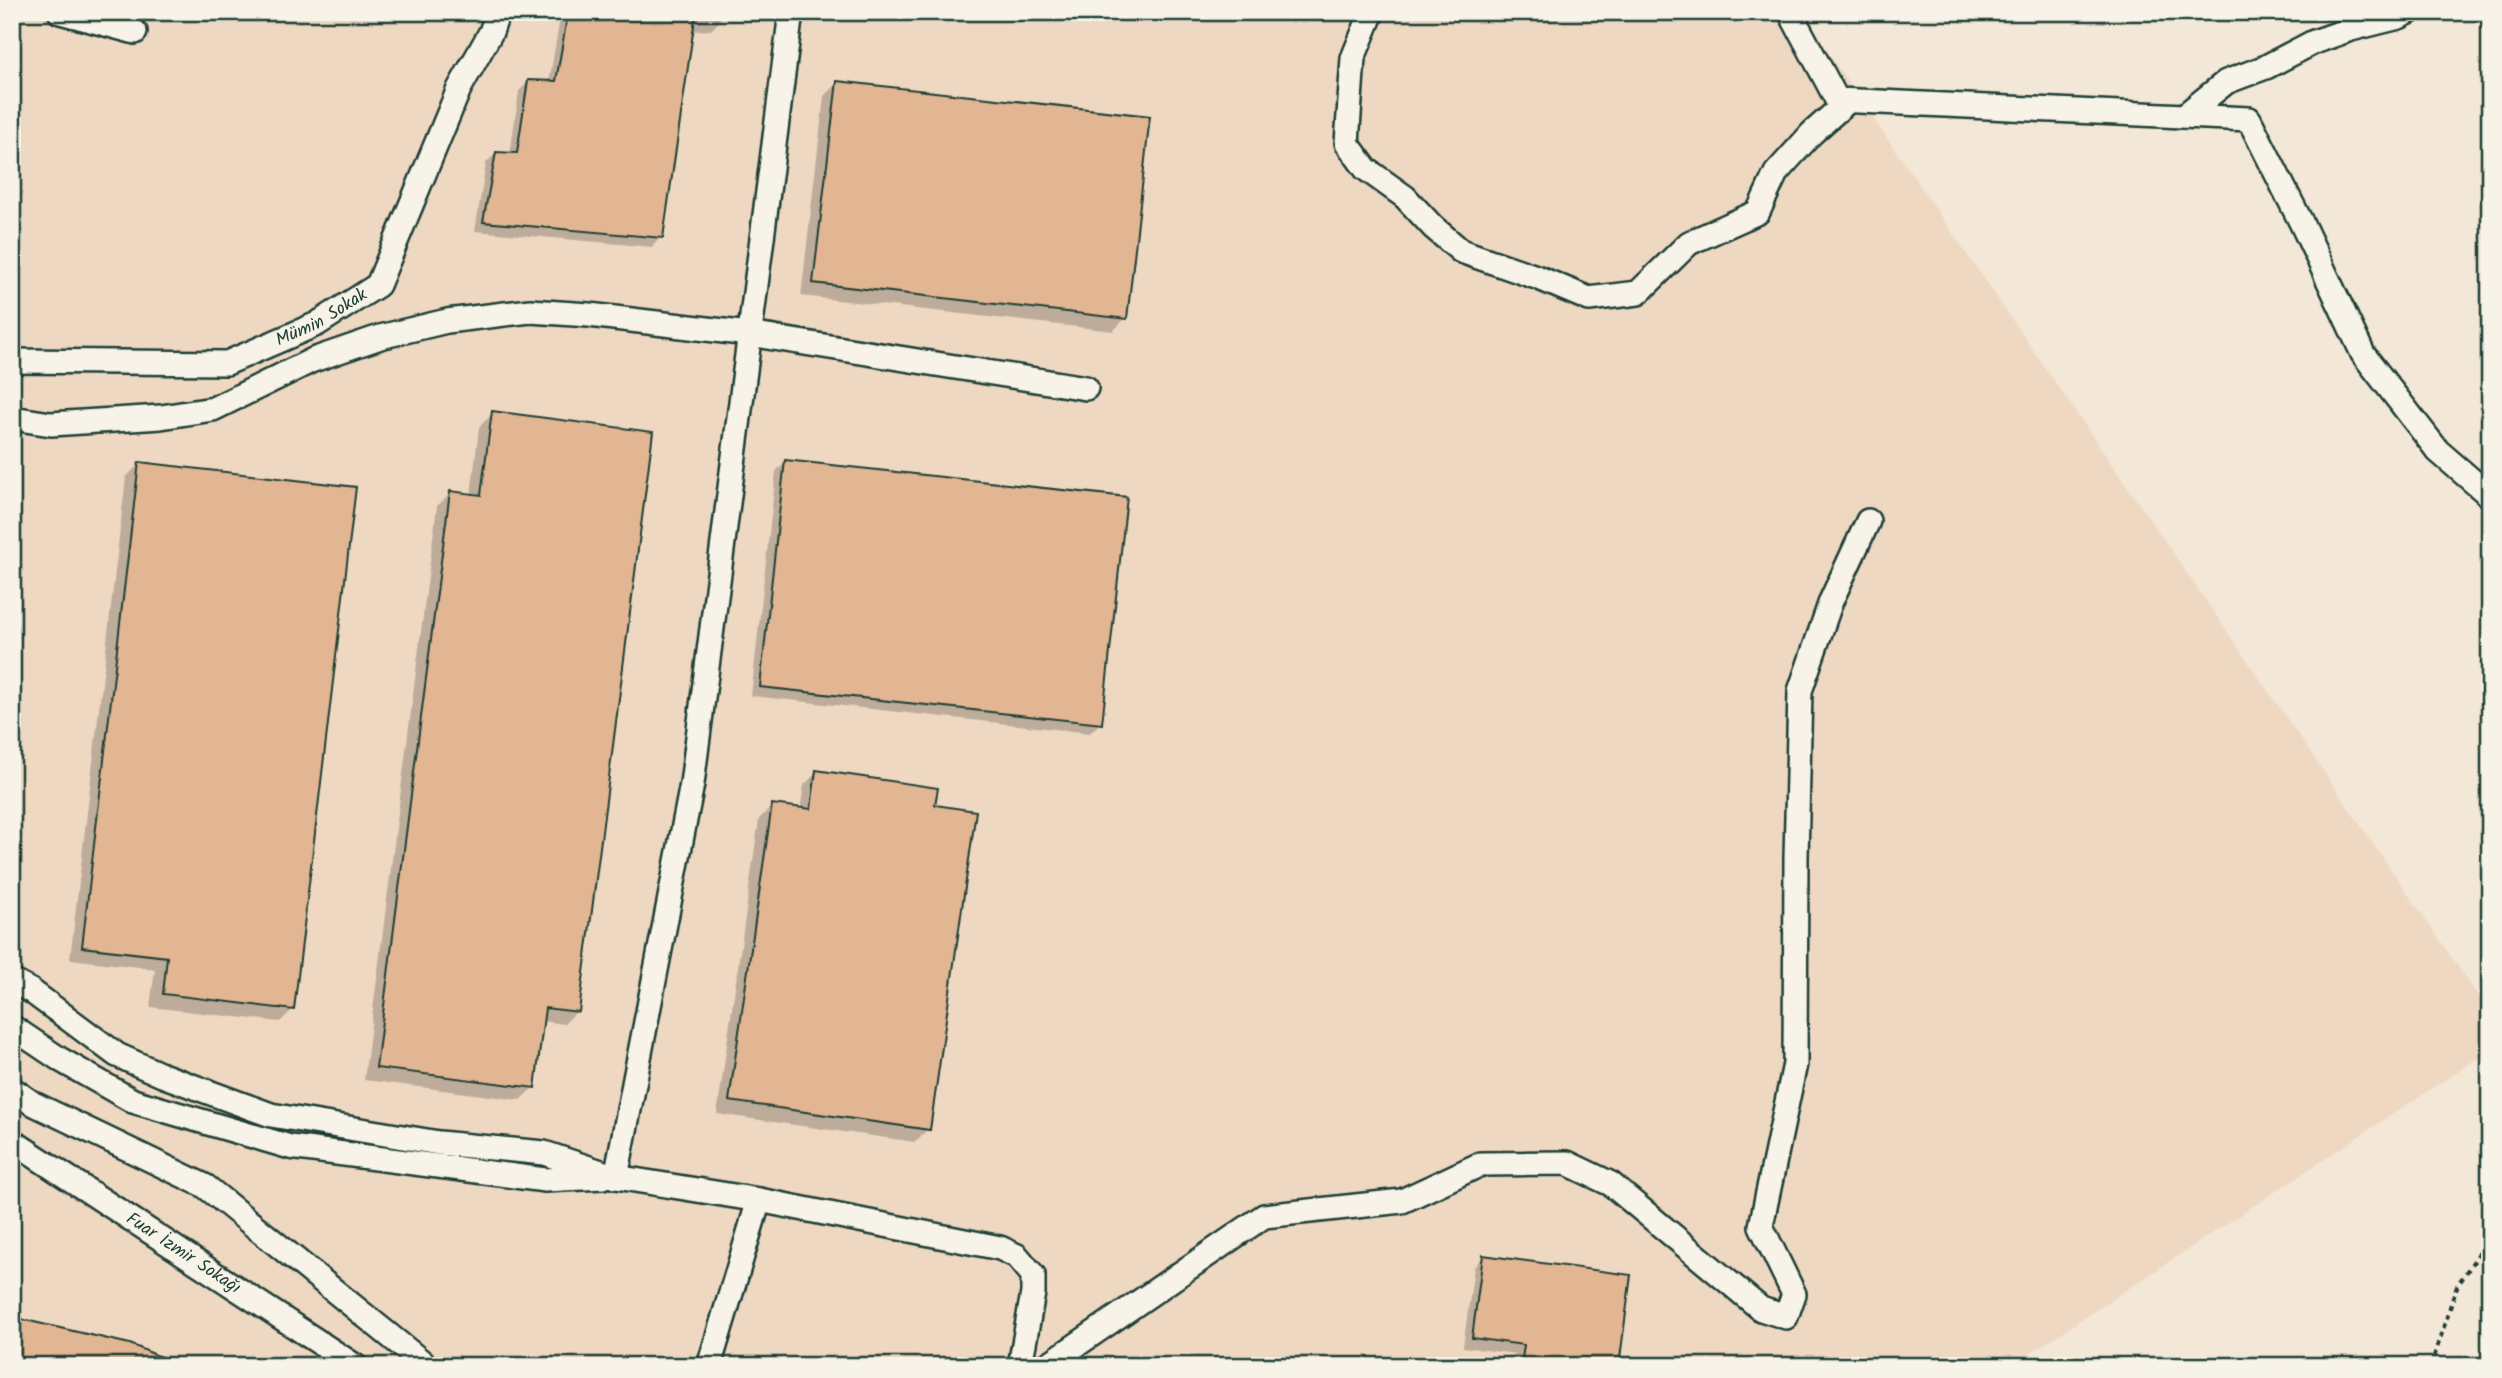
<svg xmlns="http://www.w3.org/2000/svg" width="2502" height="1378" font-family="Kalam,sans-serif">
<rect width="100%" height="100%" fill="#f3e7d7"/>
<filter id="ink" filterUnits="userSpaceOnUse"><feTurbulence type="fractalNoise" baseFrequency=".0143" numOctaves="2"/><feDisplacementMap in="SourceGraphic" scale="14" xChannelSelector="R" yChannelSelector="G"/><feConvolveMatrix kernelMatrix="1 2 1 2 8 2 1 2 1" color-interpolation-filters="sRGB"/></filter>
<g filter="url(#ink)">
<polygon fill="#eed8c2" points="12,12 1800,12 2490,1013 2490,1050 2011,1366 12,1366"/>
<g fill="#0003">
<polygon points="561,12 721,12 720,21 711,30 692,31 661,237 652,247 475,231 486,163 496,153 510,154 519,91 529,81 549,82"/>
<polygon points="837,83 1126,318 1113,331 801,296 824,96"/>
<polygon points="12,121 25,124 12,170"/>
<polygon points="493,413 577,1011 564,1024 542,1021 534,1087 520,1100 364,1080 437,506 451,493 471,495 479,427"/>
<polygon points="786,462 1100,723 1090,733 751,696 776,471"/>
<polygon points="139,464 293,1009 280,1022 150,1007 155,969 70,959 126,477"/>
<polygon points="817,772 933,806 928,1129 915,1142 717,1114 759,819 772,806 800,810 804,785"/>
<polygon points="1483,1257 1618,1356 1693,1366 1514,1366 1515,1354 1463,1347 1474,1267"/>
</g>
<g fill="#e2b692" stroke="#1f3d34" stroke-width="2">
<polygon points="568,12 696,12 663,238 483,222 496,152 517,153 528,80 556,81"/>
<polygon points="837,81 1150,116 1127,319 813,283"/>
<polygon points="492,411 653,432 579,1012 545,1008 535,1088 376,1068 450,491 481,495"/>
<polygon points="785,460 1127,497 1102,724 760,687"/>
<polygon points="139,462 356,487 294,1010 163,994 167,957 82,947"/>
<polygon points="816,770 938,788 935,805 976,811 930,1130 729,1101 772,804 811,809"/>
<polygon points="1483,1255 1631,1275 1619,1366 1521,1366 1524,1345 1472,1338"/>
<polygon points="12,1317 130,1344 182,1366 12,1366"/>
</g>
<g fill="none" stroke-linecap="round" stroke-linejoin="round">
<g stroke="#1f3d34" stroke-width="28">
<g id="minor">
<polyline points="60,12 135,32"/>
<polyline points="1372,12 1353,58 1347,143 1366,169 1405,197 1433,227 1461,251 1539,278 1589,299 1638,293 1689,243 1758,212 1776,173 1812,133 1848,101"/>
<polyline points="1790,12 1837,100 2249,119 2302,224 2363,354 2438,451 2490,496"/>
<polyline points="2184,116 2226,82 2266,67 2314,42 2351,29 2399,17 2409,12"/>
<path id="s1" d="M12 361 227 363 317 324 378 285 459 89 491 32 498 12"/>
<polyline points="12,418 51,424 161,417 213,409 313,360 380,337 447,321 530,311 589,315 749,334 1086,388"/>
<polyline points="12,981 31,991 117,1055 162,1075 271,1115 439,1143 544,1153 616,1177 759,1200 1000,1248 1017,1256 1033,1275 1033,1293 1020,1366"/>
<polyline points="12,1027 61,1060 133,1101 290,1147 545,1180 603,1177"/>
<polyline points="12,1089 32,1103 205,1186 427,1366"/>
<path id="s2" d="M12 1141 355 1366"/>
<polyline points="616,1177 692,784 791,12"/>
<polyline points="709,1366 759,1200"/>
<polyline points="1046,1366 1264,1216 1402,1201 1481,1164 1567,1163 1611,1184 1761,1309 1786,1317 1794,1294 1761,1226 1795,1064 1796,858 1800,691 1831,601 1868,521"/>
</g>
</g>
<polyline stroke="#1f3d34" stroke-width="4.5" stroke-dasharray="5 5" stroke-linecap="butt" points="2431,1366 2457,1286 2490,1237"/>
<use href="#minor" stroke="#f7f3e8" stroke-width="23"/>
</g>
</g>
<g text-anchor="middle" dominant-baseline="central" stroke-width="5" stroke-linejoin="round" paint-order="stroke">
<g font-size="18" fill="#1f3d34" stroke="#f7f3e8">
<text stroke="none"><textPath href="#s1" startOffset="320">Mümin Sokak</textPath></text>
<text stroke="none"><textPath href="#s2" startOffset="205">Fuar İzmir Sokağı</textPath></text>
</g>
</g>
<rect width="2502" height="1378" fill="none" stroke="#f7f3e8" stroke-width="42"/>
<rect x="21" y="21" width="2460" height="1336" fill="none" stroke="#1f3d34" stroke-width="2.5" filter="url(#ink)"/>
</svg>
